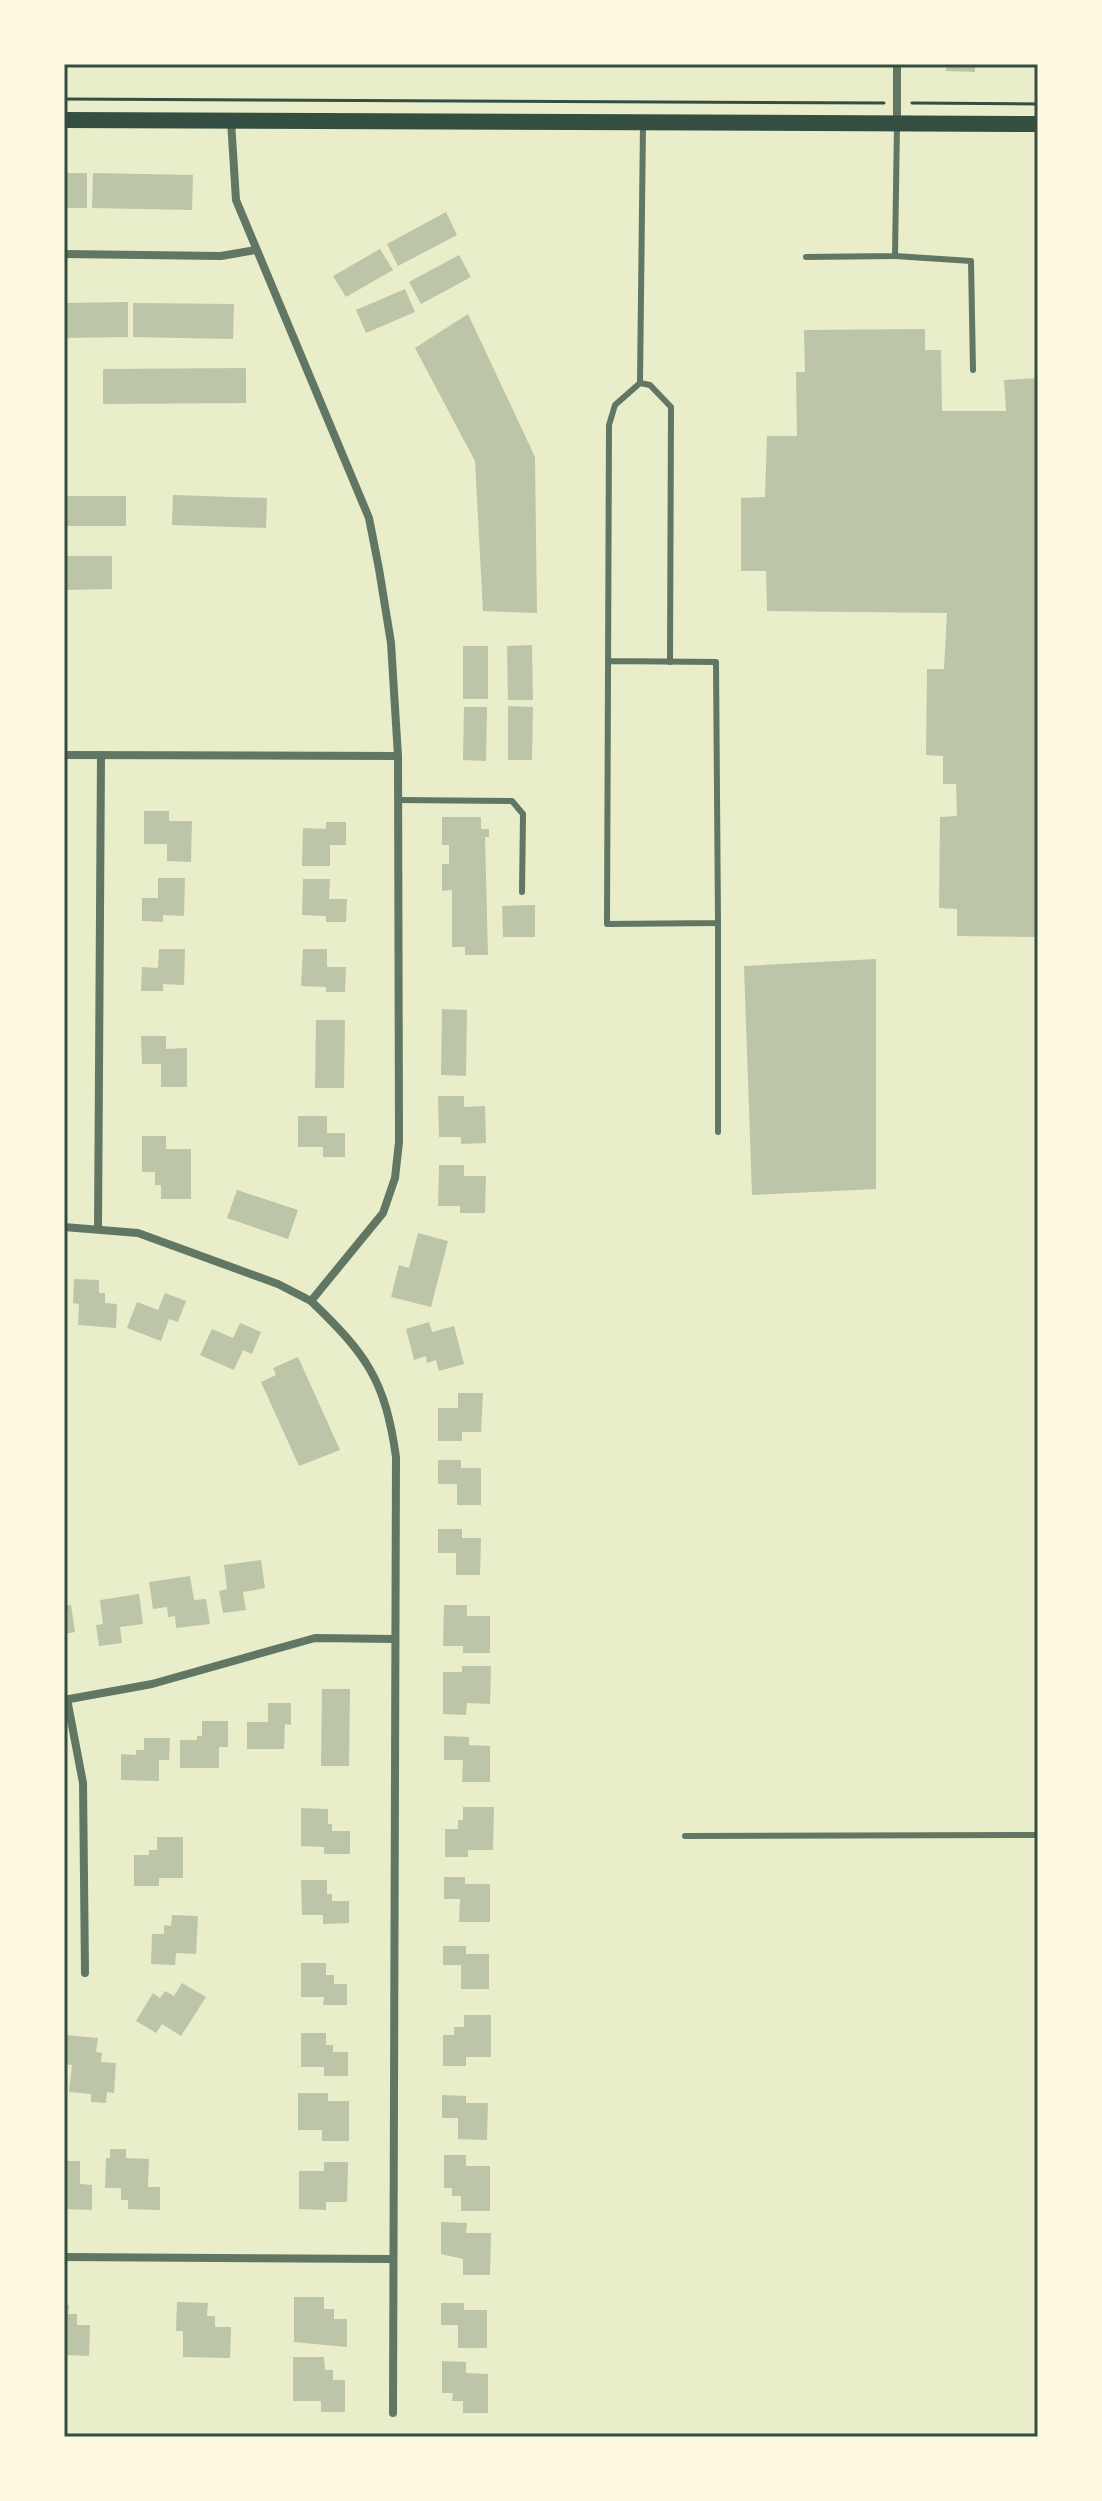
<svg xmlns="http://www.w3.org/2000/svg" width="1102" height="2501" font-family="'Space Grotesk',sans-serif">
<rect width="100%" height="100%" fill="#e9edc9"/>
<g fill="#bcc5a7">
<polygon points="946,64 975,64 975,72 946,71"/>
<rect x="64" y="173" width="23" height="35"/>
<polygon points="93,173 193,175 192,210 92,208"/>
<polygon points="446,212 457,235 398,266 387,244"/>
<polygon points="380,249 393,270 346,297 333,276"/>
<polygon points="459,255 471,277 421,304 409,282"/>
<polygon points="405,289 415,312 366,333 356,310"/>
<polygon points="128,302 128,337 64,338 64,303"/>
<polygon points="133,303 234,304 233,339 133,337"/>
<polygon points="468,314 535,457 537,613 483,611 475,461 415,348"/>
<polygon points="925,329 925,350 941,350 942,411 1006,411 1004,380 1038,378 1038,937 957,936 957,909 939,908 940,817 957,816 956,784 943,784 943,756 926,755 927,669 944,669 947,613 767,611 766,571 741,571 741,498 765,497 767,436 797,436 796,372 805,372 804,330"/>
<polygon points="246,368 246,403 103,404 103,369"/>
<polygon points="173,495 267,498 266,528 172,525"/>
<rect x="64" y="496" width="62" height="30"/>
<polygon points="64,556 112,556 112,589 64,590"/>
<polygon points="532,645 533,700 508,700 507,646"/>
<rect x="463" y="646" width="25" height="53"/>
<polygon points="508,706 533,707 532,760 508,760"/>
<polygon points="464,707 487,707 486,761 463,760"/>
<polygon points="144,811 169,811 169,821 192,821 191,862 167,861 167,844 144,844"/>
<polygon points="442,817 481,817 481,829 489,829 489,837 485,837 488,955 465,955 465,947 452,947 452,890 442,891 442,864 449,864 449,845 442,845"/>
<polygon points="326,822 346,822 346,845 330,845 330,866 302,866 303,828 326,829"/>
<polygon points="158,878 185,878 184,916 163,915 163,922 142,921 142,898 158,898"/>
<polygon points="303,879 330,879 329,899 347,899 346,922 326,922 326,916 302,915"/>
<polygon points="535,905 535,937 503,937 502,906"/>
<polygon points="159,949 185,949 184,985 163,984 163,991 141,991 142,967 158,968"/>
<polygon points="303,949 327,949 327,967 346,967 345,992 326,992 326,987 301,986"/>
<polygon points="876,959 876,1189 752,1195 744,966"/>
<polygon points="442,1009 467,1010 466,1076 441,1075"/>
<polygon points="316,1020 345,1020 344,1088 315,1088"/>
<polygon points="141,1036 166,1036 166,1049 187,1048 187,1087 161,1087 161,1064 142,1064"/>
<polygon points="438,1096 464,1096 464,1107 485,1106 486,1143 461,1144 461,1137 439,1137"/>
<polygon points="298,1116 327,1116 327,1133 345,1133 345,1157 323,1157 323,1147 298,1147"/>
<polygon points="142,1136 166,1136 166,1149 191,1149 191,1199 161,1199 161,1185 155,1185 155,1172 142,1172"/>
<polygon points="439,1165 464,1165 464,1176 486,1176 485,1213 460,1213 460,1206 438,1206"/>
<polygon points="237,1190 298,1210 288,1239 227,1218"/>
<polygon points="418,1233 448,1241 431,1307 391,1297 399,1265 409,1268"/>
<polygon points="74,1279 99,1280 99,1293 105,1293 105,1303 117,1304 116,1328 78,1325 79,1304 73,1303"/>
<polygon points="165,1293 186,1301 178,1322 169,1319 161,1341 127,1328 137,1302 158,1310"/>
<polygon points="429,1322 432,1332 454,1326 464,1364 439,1371 436,1360 427,1363 426,1356 414,1360 406,1329"/>
<polygon points="240,1323 261,1332 252,1354 243,1350 234,1370 200,1355 212,1329 233,1338"/>
<polygon points="298,1357 340,1450 299,1466 261,1382 276,1375 273,1368"/>
<polygon points="458,1393 483,1393 481,1432 462,1432 462,1441 438,1441 438,1408 458,1408"/>
<polygon points="438,1460 461,1460 461,1468 481,1468 481,1505 457,1505 457,1484 438,1484"/>
<polygon points="438,1529 462,1529 462,1538 481,1538 480,1575 456,1575 456,1553 438,1553"/>
<polygon points="261,1560 265,1588 243,1592 246,1610 223,1613 219,1591 227,1589 224,1565"/>
<polygon points="190,1576 194,1600 206,1599 210,1624 176,1628 175,1616 168,1617 167,1607 153,1609 149,1582"/>
<polygon points="139,1594 143,1624 120,1627 122,1643 99,1646 96,1625 103,1624 100,1600"/>
<polygon points="71,1605 75,1632 64,1634 64,1606"/>
<polygon points="444,1605 467,1605 467,1616 490,1616 490,1653 463,1653 463,1646 443,1646"/>
<polygon points="462,1666 491,1666 490,1704 467,1703 466,1715 443,1714 443,1672 462,1672"/>
<polygon points="322,1689 350,1689 349,1766 321,1766"/>
<polygon points="268,1703 291,1703 291,1725 285,1724 284,1749 247,1749 247,1722 268,1722"/>
<polygon points="202,1721 228,1721 228,1747 219,1747 219,1768 180,1768 180,1740 197,1740 197,1736 202,1736"/>
<polygon points="444,1736 469,1737 469,1745 490,1746 490,1782 462,1782 463,1760 444,1760"/>
<polygon points="144,1738 170,1738 169,1760 159,1760 159,1781 121,1780 121,1754 136,1755 136,1750 144,1750"/>
<polygon points="463,1807 494,1807 493,1850 468,1850 468,1857 445,1857 445,1829 458,1829 458,1820 463,1820"/>
<polygon points="301,1808 328,1809 328,1824 332,1824 332,1831 350,1831 350,1854 324,1854 324,1847 301,1846"/>
<polygon points="157,1837 183,1837 183,1878 159,1878 159,1886 134,1886 134,1855 149,1855 149,1850 157,1850"/>
<polygon points="444,1877 465,1877 465,1884 490,1884 490,1922 459,1922 460,1899 444,1899"/>
<polygon points="301,1880 327,1880 327,1894 332,1894 332,1901 349,1901 349,1923 323,1924 323,1915 302,1915"/>
<polygon points="172,1915 198,1916 196,1954 176,1953 175,1965 151,1964 152,1934 164,1934 164,1925 171,1926"/>
<polygon points="443,1946 466,1946 466,1954 489,1954 489,1989 461,1989 461,1965 443,1965"/>
<polygon points="301,1963 326,1963 326,1975 334,1975 334,1984 347,1984 347,2005 323,2005 324,1997 301,1997"/>
<polygon points="182,1983 206,1997 181,2036 162,2024 156,2033 136,2021 153,1993 160,1998 165,1991 174,1996"/>
<polygon points="464,2015 491,2015 491,2057 466,2057 466,2066 443,2066 443,2035 454,2035 454,2027 464,2027"/>
<polygon points="301,2033 326,2033 326,2045 333,2045 333,2052 348,2052 348,2076 324,2076 324,2067 301,2067"/>
<polygon points="64,2035 98,2038 96,2052 102,2053 101,2062 116,2063 114,2093 107,2092 106,2103 91,2102 91,2094 69,2092 72,2065 64,2064"/>
<polygon points="298,2093 328,2093 328,2101 349,2101 349,2141 322,2141 322,2130 298,2130"/>
<polygon points="442,2095 466,2096 466,2103 488,2103 487,2140 458,2139 458,2118 442,2118"/>
<polygon points="110,2149 126,2149 126,2158 149,2159 148,2187 160,2187 160,2210 128,2209 128,2200 121,2200 121,2188 105,2188 106,2158 110,2158"/>
<polygon points="444,2155 466,2155 466,2166 490,2166 490,2211 461,2211 461,2196 452,2196 452,2188 444,2188"/>
<polygon points="64,2161 80,2161 80,2184 92,2185 92,2210 64,2209"/>
<polygon points="324,2162 348,2162 347,2202 326,2202 326,2210 299,2209 299,2171 324,2171"/>
<polygon points="441,2222 467,2223 466,2233 491,2233 490,2275 463,2275 463,2259 441,2254"/>
<polygon points="294,2297 324,2297 324,2309 334,2309 334,2319 347,2319 347,2347 294,2342"/>
<polygon points="177,2302 208,2303 207,2316 215,2316 215,2327 231,2327 230,2358 183,2357 183,2331 176,2331"/>
<polygon points="441,2303 464,2303 464,2310 487,2310 487,2348 458,2348 458,2325 441,2325"/>
<polygon points="64,2305 69,2305 68,2314 77,2314 77,2325 90,2325 89,2356 64,2355"/>
<polygon points="293,2357 324,2357 325,2370 333,2370 333,2380 345,2380 345,2412 321,2412 321,2401 293,2401"/>
<polygon points="442,2361 466,2362 466,2373 488,2374 488,2413 463,2413 463,2401 452,2401 453,2393 442,2393"/>
</g>
<g fill="none" stroke-linecap="round" stroke-linejoin="round">
<g stroke="#344e41" stroke-width="3">
<polyline points="64,99 884,103"/>
<polyline points="912,103 1038,104"/>
</g>
<g stroke="#617663" stroke-width="6">
<polyline points="895,256 971,261 973,370"/>
<polyline points="806,257 895,256 897,124"/>
<polyline points="640,383 650,385 671,407 670,662"/>
<polyline points="640,383 643,123"/>
<polyline points="608,661 716,662 718,923 607,924 609,425 615,405 640,383"/>
<polyline points="398,800 512,801 523,814 522,892"/>
<polyline points="718,923 718,1132"/>
<polyline points="685,1836 1038,1835"/>
</g>
<g stroke="#617663" stroke-width="8">
<path d="M231 121 236 200 369 518 379 569 391 643 398 756 399 1142 395 1178 383 1213 311 1301C366 1354 385 1379 396 1457L393 2413"/>
<polyline points="897,123 897,64"/>
<polyline points="64,254 221,256 256,250"/>
<polyline points="64,755 398,756"/>
<polyline points="64,1227 138,1233 278,1284 311,1301"/>
<polyline points="98,1228 101,755"/>
<polyline points="67,1699 83,1783 85,1973"/>
<polyline points="64,1700 152,1684 315,1638 395,1639"/>
<polyline points="64,2257 393,2259"/>
</g>
<polyline stroke="#344e41" stroke-width="16" points="64,120 1038,124"/>
</g>
<rect width="1102" height="2501" fill="none" stroke="#fefae0" stroke-width="132"/>
<rect x="66" y="66" width="970" height="2369" fill="none" stroke="#344e41" stroke-width="3"/>
</svg>
